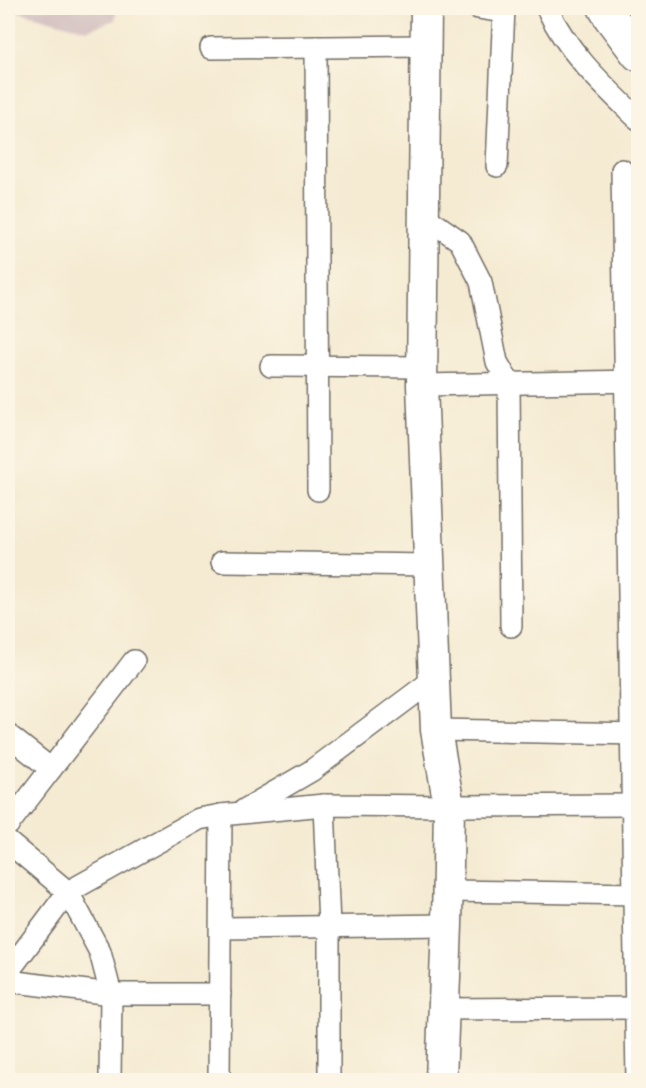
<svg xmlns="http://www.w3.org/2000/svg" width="646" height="1088" font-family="'IM FELL Double Pica',serif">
<rect width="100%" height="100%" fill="#fcf5e5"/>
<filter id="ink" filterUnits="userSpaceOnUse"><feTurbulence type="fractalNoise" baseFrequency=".0167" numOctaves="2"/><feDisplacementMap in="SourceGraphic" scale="12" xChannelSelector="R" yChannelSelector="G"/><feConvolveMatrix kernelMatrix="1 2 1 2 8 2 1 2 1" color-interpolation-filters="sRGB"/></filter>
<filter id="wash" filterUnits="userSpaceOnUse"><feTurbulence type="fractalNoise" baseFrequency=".008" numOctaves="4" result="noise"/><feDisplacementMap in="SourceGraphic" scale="24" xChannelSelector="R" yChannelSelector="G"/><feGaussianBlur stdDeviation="1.35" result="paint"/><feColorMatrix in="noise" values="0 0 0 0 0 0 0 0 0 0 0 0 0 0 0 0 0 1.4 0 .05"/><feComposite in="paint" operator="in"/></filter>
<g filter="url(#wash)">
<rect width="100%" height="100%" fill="#f5ebd3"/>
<polygon fill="#d2bfc0" points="8,8 117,8 115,20 87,30 8,9"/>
</g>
<g filter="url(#ink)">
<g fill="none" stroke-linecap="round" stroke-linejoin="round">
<g stroke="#726e66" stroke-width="24">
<g id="street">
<polyline points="478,8 503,12"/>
<path d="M547 8C567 52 604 86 638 119"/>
<polyline points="316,47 318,490"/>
<polyline points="211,48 425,46"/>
<polyline points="497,166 504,8"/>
<polyline points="622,170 637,1080"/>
<polyline points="424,216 460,241 481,282 497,362 509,383 511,626"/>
<polyline points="271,366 423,367"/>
<polyline points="422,385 638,381"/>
<polyline points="222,562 429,565"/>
<polyline points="436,730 638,734"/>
<polyline points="8,735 51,769"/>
<polyline points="324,805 329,926 329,1080"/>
<polyline points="244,810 311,771 434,679"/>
<polyline points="221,815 324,805 449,806 633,805"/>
<polyline points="8,825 134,661"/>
<polyline points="8,842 68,892 100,952 111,994 110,1080"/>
<polyline points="448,891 638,894"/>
<polyline points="221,928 447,925"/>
<polyline points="8,972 68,892 199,819 221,815 219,1080"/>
<polyline points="8,981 111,994 220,994"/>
<polyline points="444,1009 638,1008"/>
</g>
</g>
<g stroke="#726e66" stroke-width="33">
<polyline id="secondary" points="426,8 422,385 436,730 449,806 447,925 441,1080"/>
</g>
<g stroke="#726e66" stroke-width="36">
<polyline id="highway" points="605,8 611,18 638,54"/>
</g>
<use href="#street" stroke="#fff" stroke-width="21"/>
<use href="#secondary" stroke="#fff" stroke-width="30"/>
<use href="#highway" stroke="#fff" stroke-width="33"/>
</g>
</g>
<rect width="646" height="1088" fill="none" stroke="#fcf5e5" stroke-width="30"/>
</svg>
